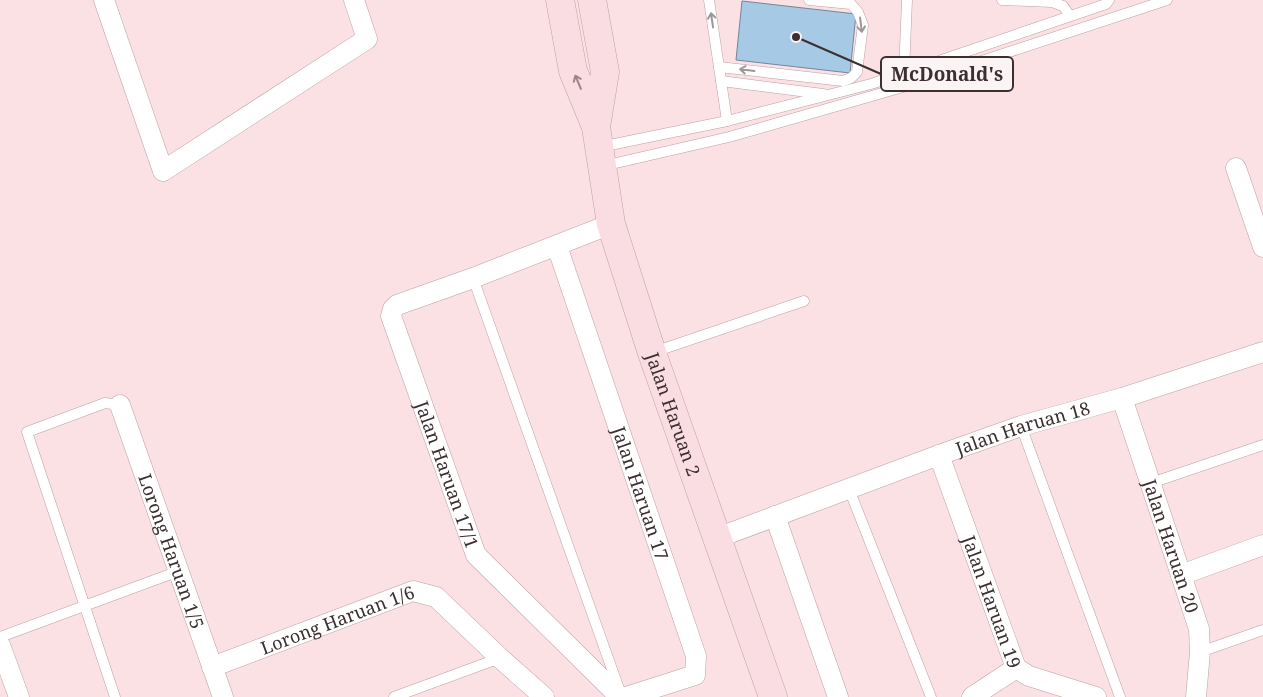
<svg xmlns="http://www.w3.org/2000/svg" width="1263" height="697" font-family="'Noto Serif',serif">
<rect width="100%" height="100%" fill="#fbe1e4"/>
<polygon fill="#a6c9e6" stroke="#728798" points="742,1 856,14 850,73 736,60"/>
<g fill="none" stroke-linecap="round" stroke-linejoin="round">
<g stroke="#bd9fa3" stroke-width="11">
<g id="lane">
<polyline points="709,0 727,121"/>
<polyline points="1002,0 1052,2 1063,6 1070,16"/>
<polyline points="719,67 843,81 851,78 857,72 863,25 858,12 851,4 809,0"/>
<polyline points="904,73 907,0"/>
<polyline points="721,81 823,94"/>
<polyline points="600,147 727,121 871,84 1106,4 1109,0"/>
<polyline points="603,166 729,137 903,87 1167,0"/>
<polyline points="473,278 619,689"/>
<polyline points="654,352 804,301"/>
<polyline points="1021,426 1120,697"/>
<polyline points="1151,483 1263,445"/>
<polyline points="849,489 931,697"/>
<polyline points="0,637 179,571"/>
<polyline points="1200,652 1263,630"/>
<polyline points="115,697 27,432 105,403 120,405"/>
<polyline points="394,697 500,658"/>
</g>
</g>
<g stroke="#bd9fa3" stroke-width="21">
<g id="street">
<polyline points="104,0 163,171 367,39 354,0"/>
<polyline points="1236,168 1263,247"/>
<path id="s1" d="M611 224 473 278 397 305 393 309 391 316 476 555 620 697"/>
<path id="s2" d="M557 246 696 656 695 675 626 697"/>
<path id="s3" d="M1122 398 1199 629 1200 652 1196 697"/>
<path id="s4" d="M120 405 223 697"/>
<path id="s5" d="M939 455 1016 668 1029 676 1096 697"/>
<polyline points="775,516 838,697"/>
<path id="s6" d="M717 538 939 455 1021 426 1122 398 1263 352"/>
<polyline points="1181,575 1263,545"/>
<polyline points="0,645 19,697"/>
<path id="s7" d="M212 667 413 591 436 597 500 658 544 697"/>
<polyline points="972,697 1016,668"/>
</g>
</g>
<g stroke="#bd9fa3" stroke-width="29">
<g id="secondary">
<path id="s8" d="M560 0 573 71 596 127 611 224 652 353 773 697"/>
<polyline points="592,0 605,72 596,127"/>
</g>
</g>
<use href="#lane" stroke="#fff" stroke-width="10"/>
<use href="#street" stroke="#fff" stroke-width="20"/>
<use href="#secondary" stroke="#fadde2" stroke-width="28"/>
</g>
<defs><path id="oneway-shaft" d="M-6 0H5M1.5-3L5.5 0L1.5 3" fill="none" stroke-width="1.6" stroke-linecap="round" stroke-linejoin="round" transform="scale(1.25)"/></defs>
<g stroke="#9d9798">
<use href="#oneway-shaft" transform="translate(712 20) rotate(-98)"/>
<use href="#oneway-shaft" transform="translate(861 25) rotate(83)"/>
<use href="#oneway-shaft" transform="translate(747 70) rotate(-173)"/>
</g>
<use stroke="#9a8689" href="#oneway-shaft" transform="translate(578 82) rotate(-113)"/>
<g text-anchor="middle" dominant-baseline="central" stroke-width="5" stroke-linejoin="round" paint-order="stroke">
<g font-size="18" fill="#3b2f30" stroke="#faf4f4">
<text stroke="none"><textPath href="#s8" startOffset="431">Jalan Haruan 2</textPath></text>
<text stroke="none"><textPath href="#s6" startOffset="325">Jalan Haruan 18</textPath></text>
<text stroke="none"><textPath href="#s1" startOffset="410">Jalan Haruan 17/1</textPath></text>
<text stroke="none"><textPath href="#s2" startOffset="261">Jalan Haruan 17</textPath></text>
<text stroke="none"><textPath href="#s3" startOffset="156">Jalan Haruan 20</textPath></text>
<text stroke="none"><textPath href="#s4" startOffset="155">Lorong Haruan 1/5</textPath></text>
<text stroke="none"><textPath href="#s5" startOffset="156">Jalan Haruan 19</textPath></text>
<text stroke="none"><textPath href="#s7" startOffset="134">Lorong Haruan 1/6</textPath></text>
</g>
</g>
<path fill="none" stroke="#3b2f30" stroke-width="2" d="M796 37L881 74"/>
<circle fill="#3b2f30" stroke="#faf4f4" stroke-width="2" cx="796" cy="37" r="5"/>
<rect fill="#faf4f4" stroke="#3b2f30" stroke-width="2" x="881" y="57" width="132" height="34" rx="5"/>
<g font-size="19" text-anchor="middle" font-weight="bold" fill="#3b2f30">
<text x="947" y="81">McDonald's</text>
</g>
</svg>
